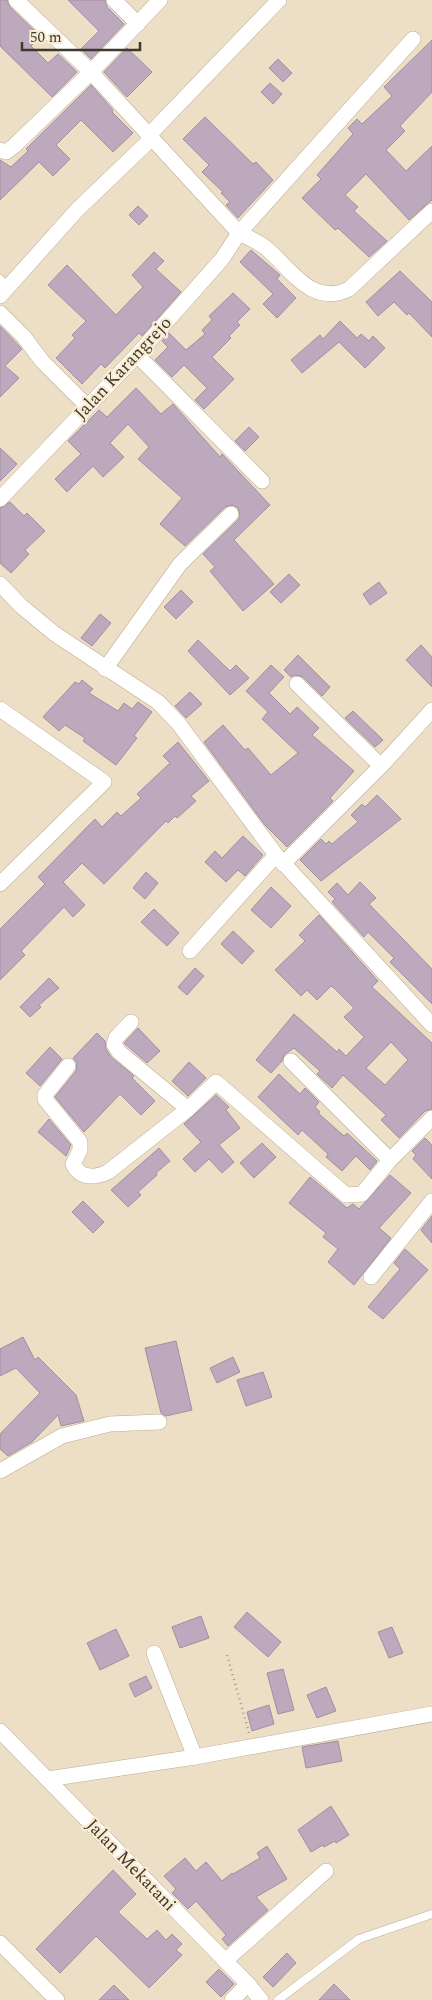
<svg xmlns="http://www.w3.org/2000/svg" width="432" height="2000" font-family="Spectral,serif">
<rect width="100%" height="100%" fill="#eddfc6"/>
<g fill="#bda9be" stroke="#a18fa3" fill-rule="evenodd">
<polygon points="0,0 7,0 10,7 41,37 31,46 48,63 58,54 77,72 52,97 0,46"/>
<polygon points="68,0 105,0 107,7 124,24 91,59 81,49 99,31"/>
<polygon points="432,40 432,92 400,126 405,131 386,150 406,171 432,146 432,200 409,220 366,174 345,195 358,207 354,211 387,241 369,257 338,228 335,230 302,198 321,179 317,175 353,134 348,128 357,119 362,124 392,96 384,87"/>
<polygon points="127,48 152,72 127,97 104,72"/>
<polygon points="278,59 292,73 283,82 269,68"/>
<polygon points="270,83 282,94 273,104 261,92"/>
<polygon points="91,85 113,110 112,112 133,133 113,152 81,120 56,145 70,159 53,176 39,162 0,200 0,160 11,167 28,151 26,149"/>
<polygon points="205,117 253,164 256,162 273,180 238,218 226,205 230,202 221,193 223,192 202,172 209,165 183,139"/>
<polygon points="138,206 148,216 139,225 129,215"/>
<polygon points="251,250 280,275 277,279 296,298 277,318 263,304 273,294 240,262"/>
<polygon points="154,252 164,261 156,269 181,292 142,336 139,333 105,368 101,364 82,384 56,358 75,338 72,335 86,321 48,285 67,265 116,315 143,287 132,275"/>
<polygon points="400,271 432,302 432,337 409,313 407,315 394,302 378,316 366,302"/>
<polygon points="233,293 250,309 237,322 240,325 229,336 231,338 212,357 234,379 204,409 195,400 207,388 184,365 172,377 155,360 168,347 162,341 169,333 186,350 205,334 202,330 212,320 209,316"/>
<polygon points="340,321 357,338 361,334 369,341 373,336 385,348 365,368 339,342 302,373 291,360 320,335 323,339"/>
<polygon points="0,326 22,349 5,366 19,378 0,397"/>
<polygon points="136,388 161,414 173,404 220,457 222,454 270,505 234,540 274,584 243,611 210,571 215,567 203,554 238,520 240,516 238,508 233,505 225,507 185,546 160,524 182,498 138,459 149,447 128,424 110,443 124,457 103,477 93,466 67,492 55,479 81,454 68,441 99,410 107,417"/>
<polygon points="249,427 259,437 245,451 235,441"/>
<polygon points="0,448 17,464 0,481"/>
<polygon points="10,502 24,516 27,513 45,531 25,550 29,554 11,573 0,563 0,508"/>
<polygon points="289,574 300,585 281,603 270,592"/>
<polygon points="379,582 387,593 370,605 363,594"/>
<polygon points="181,590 193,602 176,619 164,607"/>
<polygon points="100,614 111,623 92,646 81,638"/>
<polygon points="198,640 230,671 236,665 249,678 230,695 188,651"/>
<polygon points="421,645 432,657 432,687 406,660"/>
<polygon points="298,655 330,687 322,696 303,677 295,675 291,677 284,670"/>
<polygon points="271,665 284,677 269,693 290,714 297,707 319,728 312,735 354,771 330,798 333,801 287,847 265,825 204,742 223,725 245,750 248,748 271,775 298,753 262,719 268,712 246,691"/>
<polygon points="82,680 93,689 89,693 118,711 124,703 132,709 138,702 152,712 134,736 137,738 116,765 83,741 85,738 65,725 59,731 43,717 75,682 79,684"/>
<polygon points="190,692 202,704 186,718 175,706"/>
<polygon points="353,711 383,740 375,747 345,718"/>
<polygon points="178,742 209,781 191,796 196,801 177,818 175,816 168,823 166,821 104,884 82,863 63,882 85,905 73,917 64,907 21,951 25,955 0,980 0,929 45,884 38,877 95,819 102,827 117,812 121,816 141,798 137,794 170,763 163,756"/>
<polygon points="377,795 401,819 321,881 300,860 321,839 326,844 329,841 332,844 358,822 351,815 362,804 365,807"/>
<polygon points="243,836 263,855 245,876 238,870 226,882 205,862 215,851 222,858"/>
<polygon points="146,872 158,883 145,899 133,888"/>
<polygon points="360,882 376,898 369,904 432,969 432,1004 390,962 394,958 368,932 364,937 332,902 335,899 328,892 337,883 348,895"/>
<polygon points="271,887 291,906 271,928 251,910"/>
<polygon points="154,909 179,933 167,946 141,922"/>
<path d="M319 915 378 981 372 987 432 1043V1109L425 1111 399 1138 381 1120 386 1115 343 1075 332 1088 317 1074 320 1071 294 1048 284 1055 282 1061 271 1073 256 1060 294 1014 337 1052 339 1049 346 1056 364 1037 344 1017 354 1008 334 988 331 986 317 1000 307 990 301 996 275 970 305 941 299 935ZM391 1042 408 1060 385 1085 366 1068Z"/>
<polygon points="233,931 254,951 242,964 221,944"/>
<polygon points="195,968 204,976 187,995 178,987"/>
<polygon points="49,978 59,988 39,1005 41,1007 30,1017 20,1007"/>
<polygon points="138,1028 160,1051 147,1063 124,1043"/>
<polygon points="97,1033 105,1041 106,1049 111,1057 134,1076 132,1078 155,1101 141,1115 120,1094 84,1132 55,1097 76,1071 77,1063 73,1058"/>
<polygon points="50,1047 62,1059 40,1086 26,1073"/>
<polygon points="189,1062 206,1078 188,1096 172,1081"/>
<polygon points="279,1074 300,1094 305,1088 319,1102 315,1107 320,1112 318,1113 344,1136 347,1133 377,1161 370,1170 356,1156 342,1171 326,1157 328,1154 302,1130 298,1135 258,1097"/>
<polygon points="216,1095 229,1107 226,1110 240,1128 219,1145 234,1162 222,1173 209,1159 195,1172 183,1159 201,1142 184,1124"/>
<polygon points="49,1119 71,1145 66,1156 38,1132"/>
<polygon points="425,1138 432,1145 432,1179 413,1159 416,1155 412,1151"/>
<polygon points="262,1143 276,1157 254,1178 240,1163"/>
<polygon points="159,1148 170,1161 156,1173 157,1175 138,1192 141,1195 128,1207 111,1190"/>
<polygon points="390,1175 411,1193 379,1228 391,1238 354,1285 328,1262 338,1249 323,1237 326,1233 289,1203 310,1177 347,1208 353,1204 359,1209"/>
<polygon points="83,1201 104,1222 93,1233 72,1212"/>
<polygon points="432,1216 432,1243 421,1230"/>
<polygon points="405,1249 428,1270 383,1319 368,1307 400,1269 394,1263"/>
<polygon points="23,1337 35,1360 38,1357 76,1395 84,1421 61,1426 58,1415 32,1442 8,1456 0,1449 0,1434 40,1393 16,1368 0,1376 0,1349"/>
<polygon points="176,1341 192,1410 166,1416 161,1413 145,1348"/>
<polygon points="233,1357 240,1372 217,1383 210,1368"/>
<polygon points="263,1372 272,1397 246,1406 237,1380"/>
<polygon points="247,1612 281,1642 268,1657 234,1627"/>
<polygon points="201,1616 209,1638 180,1648 172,1627"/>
<polygon points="392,1627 403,1653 389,1658 378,1632"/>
<polygon points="116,1629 129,1656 100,1670 87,1643"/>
<polygon points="283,1669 294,1710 278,1714 267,1673"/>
<polygon points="146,1676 152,1688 135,1697 129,1684"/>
<polygon points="326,1687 336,1711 317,1718 307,1695"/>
<polygon points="269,1705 274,1724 252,1731 247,1712"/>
<polygon points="338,1741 342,1761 306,1768 302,1747"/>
<polygon points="331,1806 349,1835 336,1843 335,1841 324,1847 323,1845 311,1852 298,1830"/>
<polygon points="267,1846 287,1879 256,1897 268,1910 228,1946 222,1939 226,1935 196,1901 188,1909 172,1893 176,1889 164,1876 185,1858 196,1871 206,1862 222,1881 232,1873 233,1874 260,1858 257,1853"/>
<polygon points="113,1870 136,1894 118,1912 147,1939 157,1930 166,1940 172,1934 182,1944 176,1950 182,1955 149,1988 96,1936 60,1973 36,1949"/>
<polygon points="287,1953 296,1963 273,1987 263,1977"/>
<polygon points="219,1969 234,1984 221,1997 206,1982"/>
<polygon points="334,1984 350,2000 319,2000"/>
<polygon points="114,1985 129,2000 99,2000"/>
</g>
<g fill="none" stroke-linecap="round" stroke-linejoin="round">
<g stroke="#bbad95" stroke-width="9">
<g id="lane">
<polyline points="0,279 8,287"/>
<polyline points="278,2000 359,1939 432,1914"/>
</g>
</g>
<g stroke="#bbad95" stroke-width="16">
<g id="street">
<path d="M16 0 91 72 239 233C249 238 259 242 266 248 292 270 312 307 349 289L432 211"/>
<polyline points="114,0 138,24"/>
<polyline points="148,136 279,0"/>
<polyline points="0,150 6,152 14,146 91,72 160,0"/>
<polyline points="0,296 77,210 151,139"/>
<polyline points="0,313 24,337 42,361 87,406"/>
<polyline points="137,355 262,481"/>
<polyline points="0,499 137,355 222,259 239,233 413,39"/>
<polyline points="0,584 21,606 55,634 158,702 179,724 276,855 432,1025"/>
<polyline points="105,669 180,564 231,514"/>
<polyline points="297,684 381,766"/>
<polyline points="0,709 104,782 0,884"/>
<polyline points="283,864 381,766 432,710"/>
<polyline points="190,951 276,855"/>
<polyline points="131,1022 116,1038 114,1044 119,1052 188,1109 216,1082 346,1195 362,1194 390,1160 432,1118"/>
<polyline points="291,1061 390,1160"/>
<path d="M68 1066 45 1095V1099L80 1142V1150L73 1164C80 1179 95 1178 108 1172L188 1109"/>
<polyline points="371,1277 432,1201"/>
<polyline points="0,1471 62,1436 110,1424 159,1422"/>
<polyline points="154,1653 195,1757"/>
<polyline points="0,1731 248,1984 261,2000"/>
<polyline points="48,1779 195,1757 432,1714"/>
<polyline points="0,1943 57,2000"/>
<polyline points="225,1961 326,1871"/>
<polyline points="232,2000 248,1984"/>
</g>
</g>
<polyline stroke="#a09684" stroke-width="2.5" stroke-dasharray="1 4" stroke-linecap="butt" points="227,1655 249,1733"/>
<use href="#lane" stroke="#fff" stroke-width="8"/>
<use href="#street" stroke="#fff" stroke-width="15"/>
</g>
<g text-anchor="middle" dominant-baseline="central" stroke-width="4.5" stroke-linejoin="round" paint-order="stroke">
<g font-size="18" fill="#3e392f" stroke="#faecd3">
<text transform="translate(123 368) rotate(-47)">Jalan Karangrejo</text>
<text transform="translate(131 1865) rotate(46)">Jalan Mekatani</text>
</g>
</g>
<path d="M22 42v8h118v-8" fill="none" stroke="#3e392f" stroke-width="2.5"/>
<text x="30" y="42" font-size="15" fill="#3e392f" stroke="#faecd3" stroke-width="4" paint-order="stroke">50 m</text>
</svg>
